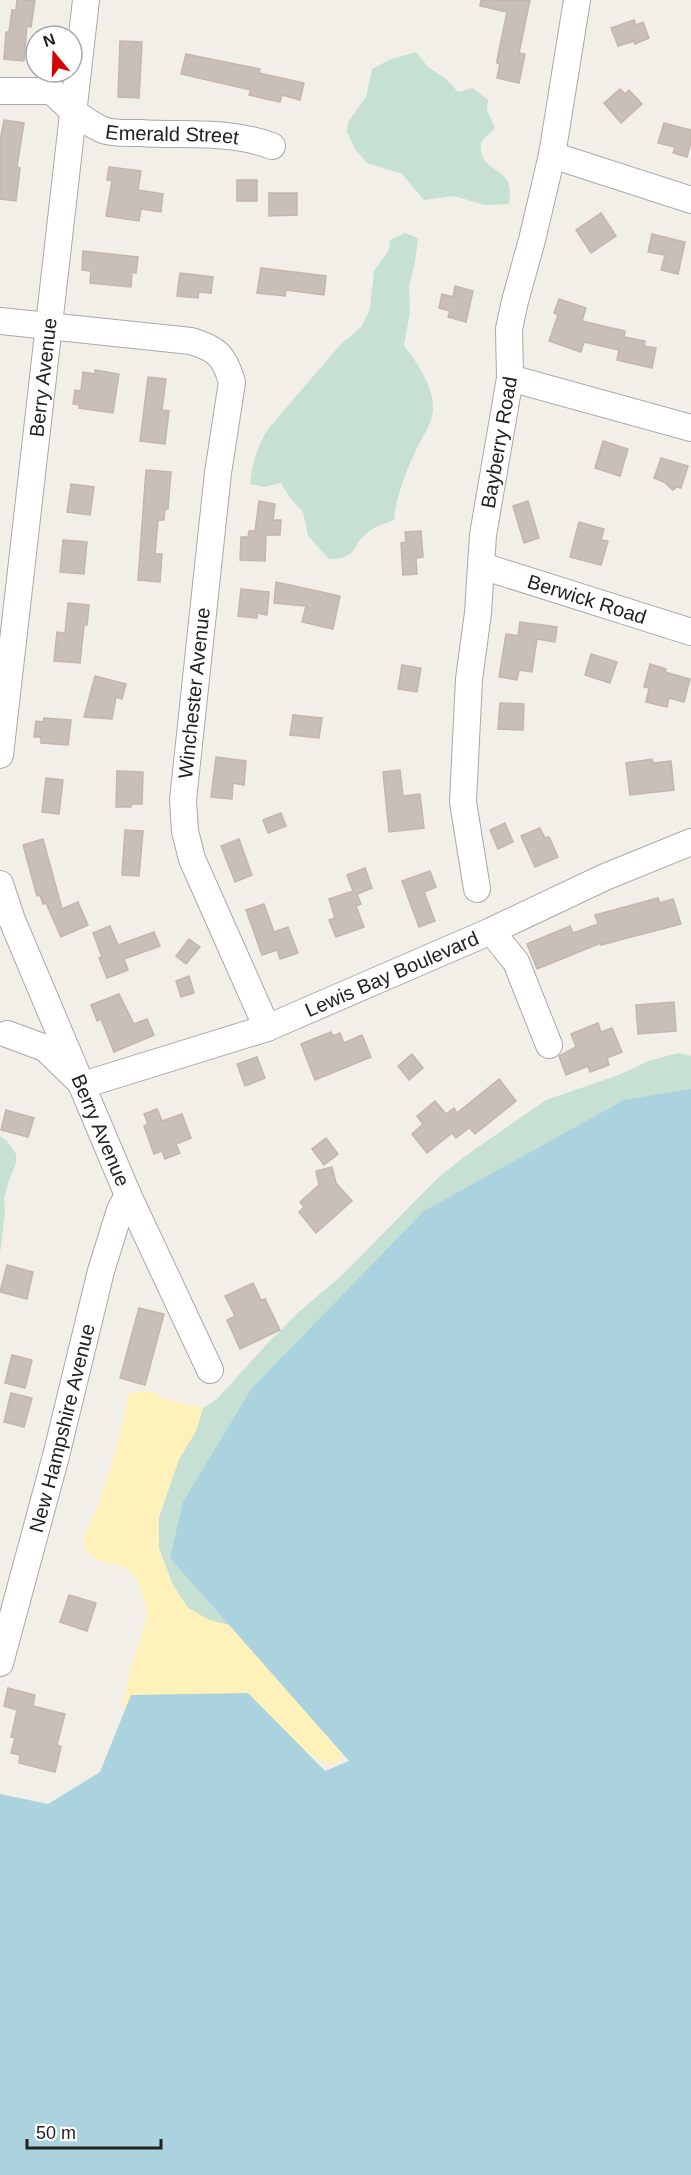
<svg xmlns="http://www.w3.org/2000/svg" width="691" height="2175" font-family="Arial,sans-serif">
<rect width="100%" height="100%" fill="#f2efe9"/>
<g fill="#c6e0d4">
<path d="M416 52 428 67 445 78 458 92 473 88 488 100 487 110 495 128 481 142C479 168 497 166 507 180 511 187 510 197 509 204L485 205 454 196 424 200 402 174 367 163 355 149 347 132 348 122 366 97 372 69 391 59Z"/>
<path d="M405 233 418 238 415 263 409 286 410 312 404 346C416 360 434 388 433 408 433 422 424 434 418 446 407 468 396 496 394 520 387 523 378 525 371 530 350 543 361 559 329 559L308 536 303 512 290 498 281 483 264 487 250 484C252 463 257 447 268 429L341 344 361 327 370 309 374 271 389 250 390 240Z"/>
<polygon points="678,1053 691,1056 691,1130 236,1627 209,1620 188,1608 173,1585 159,1549 159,1517 179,1459 196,1431 203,1408 217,1399 266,1345 300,1311 340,1277 440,1176 468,1154 546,1100 616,1076 649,1061"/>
<polygon points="0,1136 7,1141 16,1154 16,1163 9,1180 4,1199 5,1211 0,1254"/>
</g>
<path fill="#fff1ba" d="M140 1391 153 1392 165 1399 203 1408 196 1431 179 1459 159 1517V1549L173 1585 188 1608 209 1620 236 1627 342 1752 339 1762 329 1765 310 1754 145 1702 122 1708 130 1670 148 1615 143 1595 135 1575 125 1568 96 1559 86 1551 83 1537C104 1500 113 1457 124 1417 127 1410 125 1402 128 1394Z"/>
<polygon fill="#aad3df" points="691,1089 691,2175 0,2175 0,1794 48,1804 100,1772 131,1695 248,1693 325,1771 349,1761 170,1558 183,1502 252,1388 424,1211 624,1100"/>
<g fill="#c7bfb8" stroke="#c4b6ab" stroke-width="1.5">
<polygon points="17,0 35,0 31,27 27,26 24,61 4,59 6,32 9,32 12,10 16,10"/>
<polygon points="481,0 530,0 519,53 525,54 519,83 497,78 500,64 497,63 497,60 507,12 480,6"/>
<polygon points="634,20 636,25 643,22 649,38 635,44 634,41 618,46 611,28"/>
<polygon points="120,41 142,42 139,98 118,97"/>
<polygon points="186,54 260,69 259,73 304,83 300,100 282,95 280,102 249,95 251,90 181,74"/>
<polygon points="620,89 625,94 629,90 642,104 621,123 604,103"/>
<polygon points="4,120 24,123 17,167 20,168 16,201 0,199 0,141"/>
<polygon points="664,123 691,130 691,141 687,157 673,153 675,147 658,143"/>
<polygon points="109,167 141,171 138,190 163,194 161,212 141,209 139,221 106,216 112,181 107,180"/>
<rect x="237" y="180" width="20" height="21"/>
<polygon points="269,193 297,193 297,215 269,216"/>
<polygon points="601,213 616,236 591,253 576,230"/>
<polygon points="652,234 685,242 678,274 661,270 665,255 648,252"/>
<polygon points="83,251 138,257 136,273 132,272 131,287 90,283 91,271 82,270"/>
<polygon points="261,268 326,276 324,295 286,290 285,296 257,293"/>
<polygon points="180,273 213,277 211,293 199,292 198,298 177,296"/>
<polygon points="455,286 473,291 466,322 448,317 450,311 439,308 442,294 453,297"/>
<polygon points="559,299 586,308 582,321 625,331 624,337 645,341 644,346 656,348 652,368 617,360 619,350 584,342 581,352 549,341 558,315 554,313"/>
<polygon points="95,370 119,374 113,413 79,408 79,405 73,404 75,390 81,391 83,372 95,374"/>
<polygon points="148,377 166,379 162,410 169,411 165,444 140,441"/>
<polygon points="603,441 628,449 620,476 595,468"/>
<polygon points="661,458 688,466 681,488 677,487 673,490 664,482 654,478"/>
<polygon points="146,470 171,472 168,509 165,509 164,520 158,520 155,554 162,554 160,582 138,580"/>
<polygon points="71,484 94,487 90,515 67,512"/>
<polygon points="259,501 275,504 273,520 281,520 280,535 266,535 265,561 240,560 241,537 248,537 249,531 255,531"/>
<polygon points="528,501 539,538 524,543 513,506"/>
<polygon points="579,522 604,529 601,540 608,541 601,565 570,557"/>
<polygon points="421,531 423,557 416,558 417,574 403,575 401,543 406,542 405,532"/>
<polygon points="63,540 87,542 84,574 60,572"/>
<polygon points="276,582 340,596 333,629 302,622 306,606 274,603"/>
<polygon points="241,589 269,592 267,615 257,613 257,618 238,616"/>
<polygon points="68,603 89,605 87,625 84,625 80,663 54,661 57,632 65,633"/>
<polygon points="520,622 557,627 555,642 537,639 532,672 519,670 517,680 499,677 506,634 518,636"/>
<polygon points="591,654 617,662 610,683 585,675"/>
<polygon points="650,664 666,669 665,672 690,679 684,702 669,698 667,707 646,702 649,688 644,687"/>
<polygon points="402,665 421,668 417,692 398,689"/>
<polygon points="95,676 126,684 122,699 116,697 112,719 84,717"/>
<polygon points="500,703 524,704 523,730 498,729"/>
<polygon points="293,715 322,718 319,738 290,735"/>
<polygon points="44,718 71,720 68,745 41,743 41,737 34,737 36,721 43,722"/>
<polygon points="216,757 246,761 244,785 233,783 232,799 211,797"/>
<polygon points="652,759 653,763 671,761 674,790 630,795 626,763"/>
<polygon points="400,770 403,796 420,794 424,828 389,832 383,772"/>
<polygon points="117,771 143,772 142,804 132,804 131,807 116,807"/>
<polygon points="46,778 63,780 59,814 42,812"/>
<polygon points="281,813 286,826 268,833 263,820"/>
<polygon points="505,823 513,842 498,849 490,830"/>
<polygon points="540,828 545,838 549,837 558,857 535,867 521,836"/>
<polygon points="125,830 143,831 139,876 122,875"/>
<polygon points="43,839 62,909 78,902 88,925 61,937 46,903 43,904 40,895 37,896 23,845"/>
<polygon points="239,839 252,875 235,882 221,846"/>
<polygon points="365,868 372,888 357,894 361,904 356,906 364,927 336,937 329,920 335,918 329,899 353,891 347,875"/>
<polygon points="430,871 436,887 424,892 435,921 419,927 402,881"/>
<polygon points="658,898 660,903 673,899 681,924 601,945 601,943 537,969 527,944 570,926 573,933 598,924 595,915"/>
<polygon points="264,904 274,932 288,927 298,953 280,959 277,950 262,955 246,910"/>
<polygon points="110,926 118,945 154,932 160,946 124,959 128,970 107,978 99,958 102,957 93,933"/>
<polygon points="189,939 200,947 186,964 176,956"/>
<polygon points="189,976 194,993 181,997 176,981"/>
<polygon points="119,994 134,1024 147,1019 154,1035 114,1052 101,1019 97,1021 91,1005"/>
<polygon points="674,1002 676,1031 638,1034 636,1005"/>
<polygon points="598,1023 601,1032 612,1028 622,1052 607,1058 609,1065 590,1072 588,1066 566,1075 559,1056 576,1047 571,1034"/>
<polygon points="331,1032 333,1036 340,1033 344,1043 362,1035 371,1057 315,1080 301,1044"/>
<polygon points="412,1054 423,1068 409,1080 398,1066"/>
<polygon points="257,1057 265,1078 245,1086 237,1064"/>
<polygon points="499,1079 516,1101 475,1134 469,1128 456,1138 452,1133 427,1153 412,1134 423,1124 417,1116 435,1101 446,1114 454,1108 457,1113"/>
<polygon points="157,1109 162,1121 182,1114 191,1138 176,1144 180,1153 165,1159 162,1151 154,1154 144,1126 148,1124 144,1114"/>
<polygon points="6,1110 34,1118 28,1137 1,1130"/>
<polygon points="326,1138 338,1154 324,1165 312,1149"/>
<polygon points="332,1167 336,1183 352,1201 316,1233 299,1212 304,1207 300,1202 319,1185 316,1171"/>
<polygon points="7,1265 33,1272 27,1299 0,1292"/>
<polygon points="253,1283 261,1300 265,1299 280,1330 240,1349 227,1320 235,1316 225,1296"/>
<polygon points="139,1308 164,1314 145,1385 120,1378"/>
<polygon points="12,1355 32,1360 25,1388 5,1383"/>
<polygon points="11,1393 32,1398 24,1427 4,1422"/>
<polygon points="69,1595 96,1603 87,1631 60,1622"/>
<polygon points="8,1688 35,1695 33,1706 65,1714 57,1745 61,1747 55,1772 19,1763 20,1755 11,1753 15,1738 11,1737 17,1710 4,1706"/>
</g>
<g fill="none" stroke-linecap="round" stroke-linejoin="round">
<g stroke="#a9a9a9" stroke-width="28">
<g id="minor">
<path id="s1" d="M0 91H52C68 107 83 121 103 130 113 134 129 133 140 133 185 136 229 130 272 146"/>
<polyline points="552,155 691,200"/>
<path d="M0 321 191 341C217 349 224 355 232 382L218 473 183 800 185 831 192 859 267 1028"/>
<polyline points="510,378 691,428"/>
<path id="s2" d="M482 566 691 632"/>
<path id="s3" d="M0 755 86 0"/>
<path id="s4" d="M0 884 12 920 128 1195 210 1370"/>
<path id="s5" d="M477 889 463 802 469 679 478 613 483 535 510 378 509 329 515 301 532 240 552 155 577 0"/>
<polyline points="491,931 516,962 549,1045"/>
<path id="s6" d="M7 1034 45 1048 83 1085 267 1028 491 931 605 877 691 842"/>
<path id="s7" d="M0 1663 56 1456 101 1271 120 1210 128 1195"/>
</g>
</g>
<use href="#minor" stroke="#fff" stroke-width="26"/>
</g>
<g text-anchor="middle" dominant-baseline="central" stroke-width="5" stroke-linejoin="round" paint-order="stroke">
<g font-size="20" fill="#222" stroke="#fff">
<text stroke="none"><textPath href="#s1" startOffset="186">Emerald Street</textPath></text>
<text stroke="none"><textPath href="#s3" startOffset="380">Berry Avenue</textPath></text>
<text stroke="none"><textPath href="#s5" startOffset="450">Bayberry Road</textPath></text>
<text stroke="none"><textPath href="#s2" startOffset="110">Berwick Road</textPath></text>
<text transform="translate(194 693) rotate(-84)">Winchester Avenue</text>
<text stroke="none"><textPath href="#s6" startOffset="422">Lewis Bay Boulevard</textPath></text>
<text stroke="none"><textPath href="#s4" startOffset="266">Berry Avenue</textPath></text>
<text stroke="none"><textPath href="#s7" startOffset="243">New Hampshire Avenue</textPath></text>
</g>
</g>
<g transform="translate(54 54) rotate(341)"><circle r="28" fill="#ffffff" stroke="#a7a7a7" stroke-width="1.5"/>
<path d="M0-4.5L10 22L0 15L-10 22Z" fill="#d40000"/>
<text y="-9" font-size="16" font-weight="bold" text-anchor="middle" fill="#222222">N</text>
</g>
<path d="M27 2139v9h134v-9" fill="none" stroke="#222222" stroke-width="3"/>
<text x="36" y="2139" font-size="18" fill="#222222" stroke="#ffffff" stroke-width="4.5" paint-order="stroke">50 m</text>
</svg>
